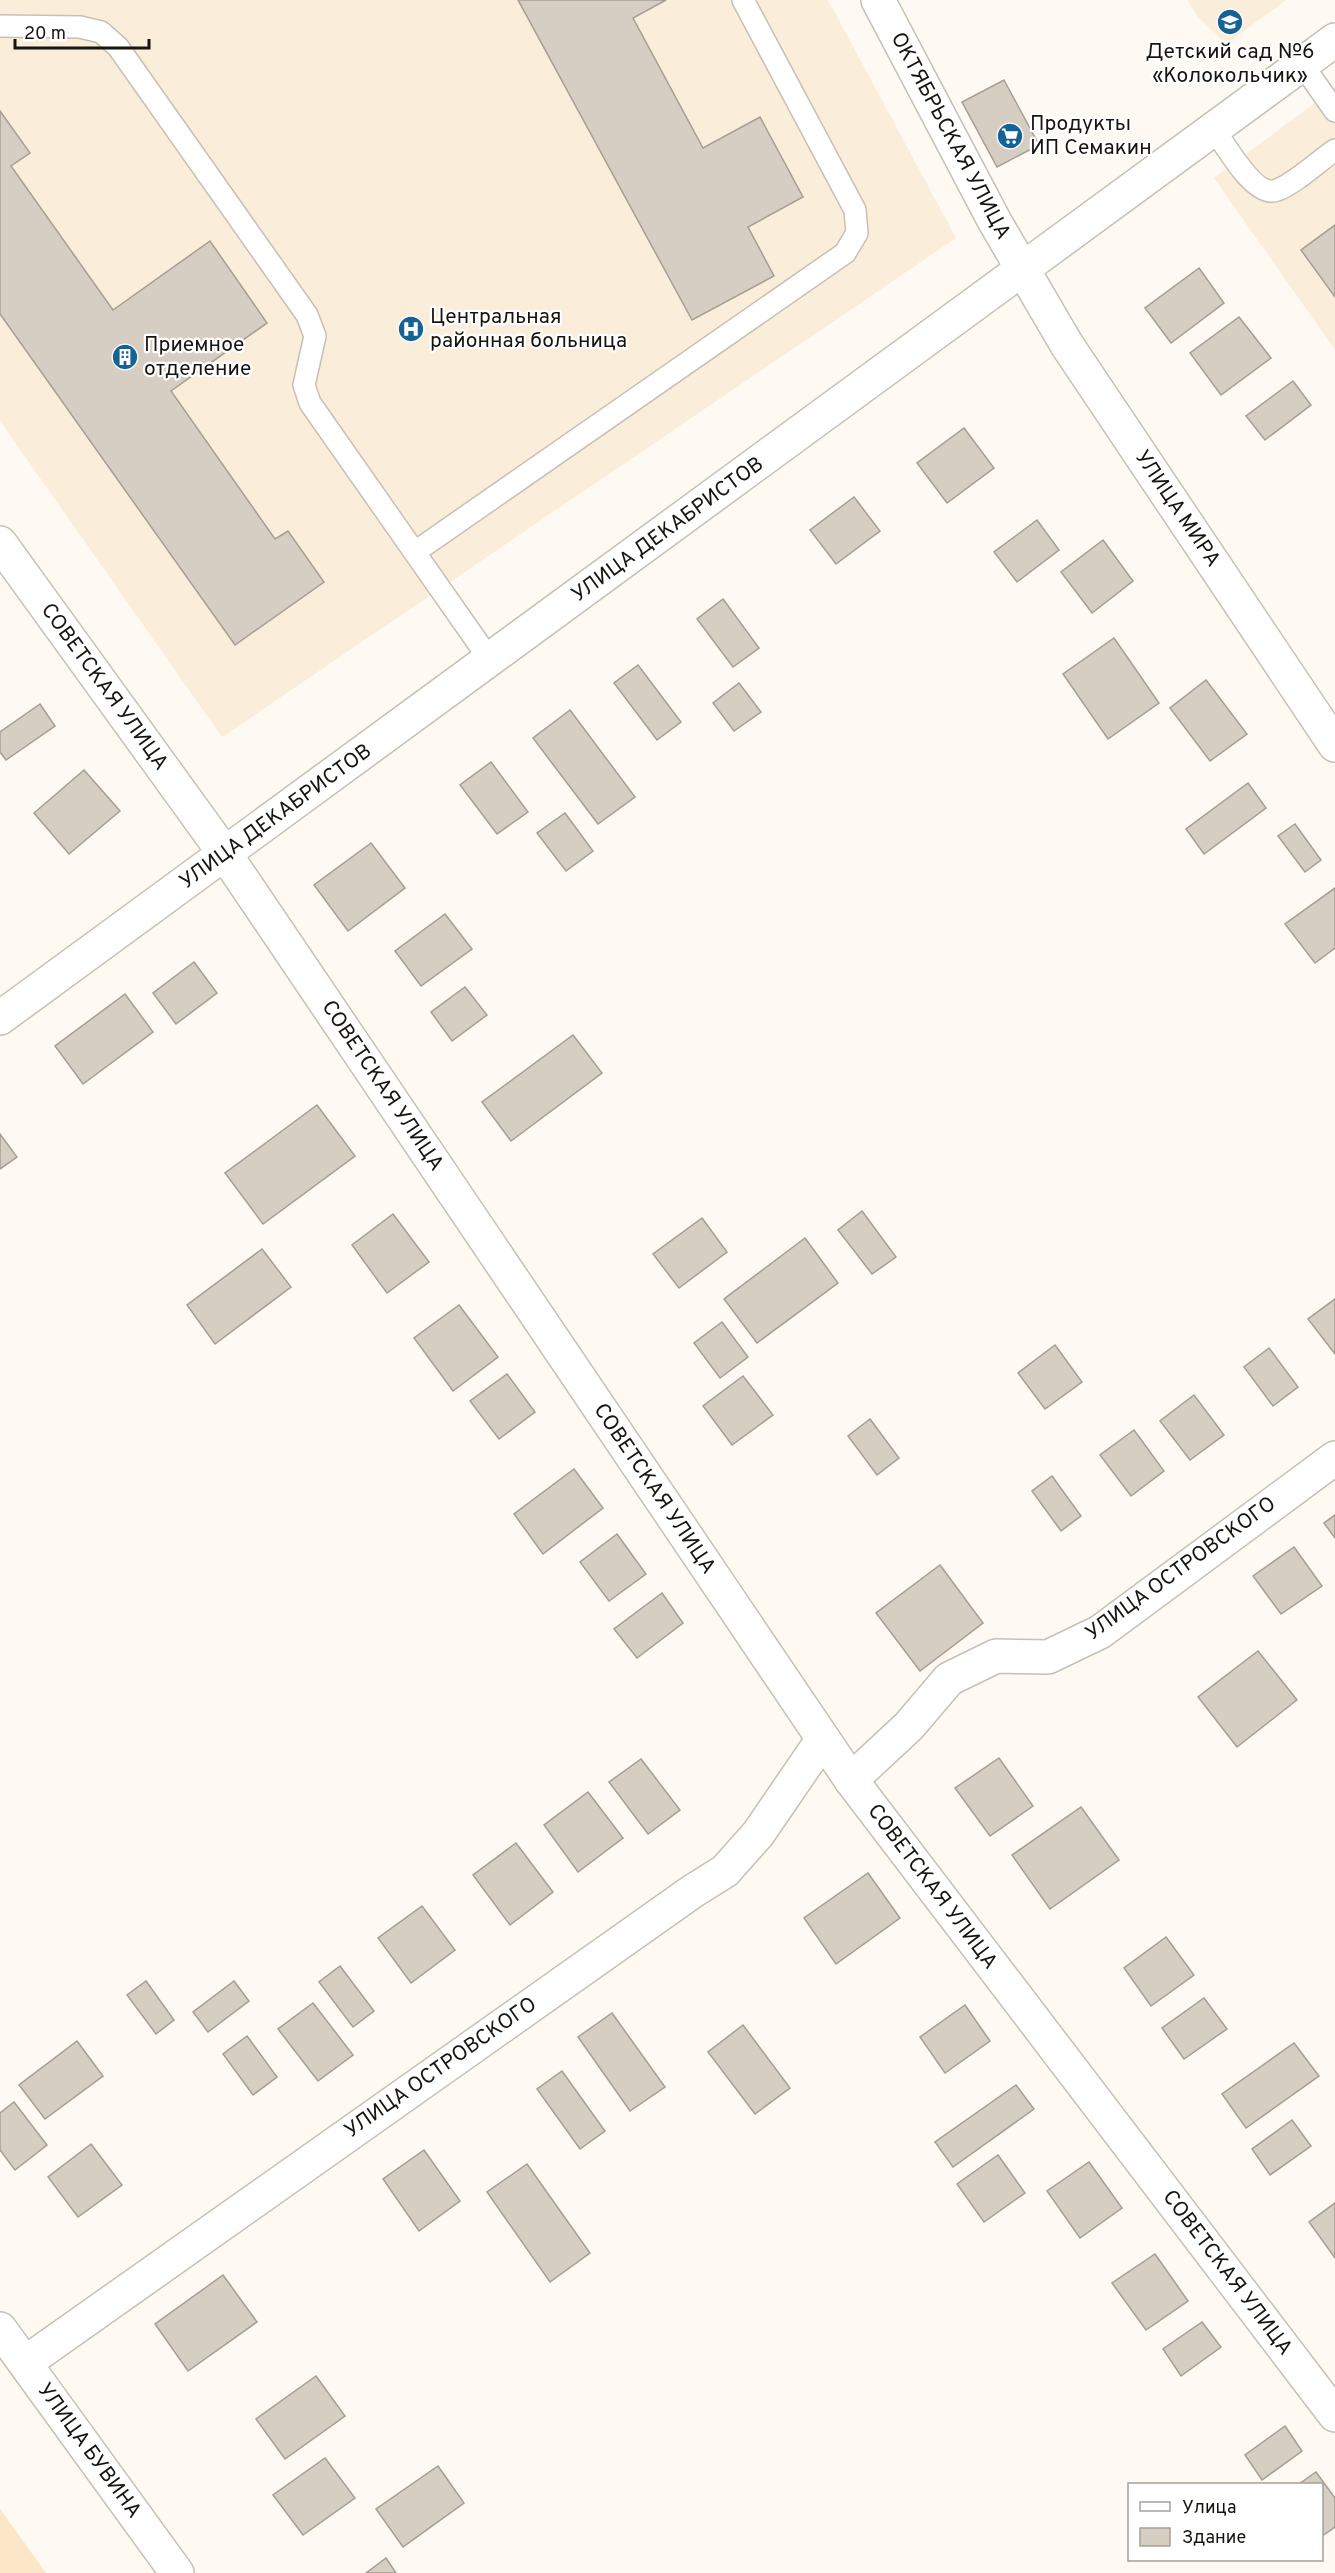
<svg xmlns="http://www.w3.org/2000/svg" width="1335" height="2573" font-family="Overpass,sans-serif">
<rect width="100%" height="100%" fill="#fef9f2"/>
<g fill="#faedda">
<polygon points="0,0 828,0 956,238 222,737 0,421"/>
<polygon points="1188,0 1286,0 1226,44 1196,15"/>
<polygon points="1335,88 1335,350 1214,178"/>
</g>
<polygon fill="#fbe6c7" points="0,2509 46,2573 0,2573"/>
<g fill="#d6cec2" stroke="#a69e93" stroke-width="1.5">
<polygon points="518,0 666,0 633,18 703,148 760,117 803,197 748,227 774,276 692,320"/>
<polygon points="1004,80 1039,145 997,167 962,102"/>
<polygon points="0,111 30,153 11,166 113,310 210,241 267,323 171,391 275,539 288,531 324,582 235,645 0,314"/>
<polygon points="1335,225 1335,297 1301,250"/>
<polygon points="1199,268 1224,303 1171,343 1145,308"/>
<polygon points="1239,317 1271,358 1221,395 1190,353"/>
<polygon points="1293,381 1311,405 1265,440 1246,416"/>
<polygon points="964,428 994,468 947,503 917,463"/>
<polygon points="854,497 880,531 836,564 810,530"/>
<polygon points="1037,520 1059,550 1017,582 994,552"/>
<polygon points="1103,540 1133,581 1092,613 1061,572"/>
<polygon points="723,599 759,648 733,667 697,619"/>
<polygon points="1114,638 1159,703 1108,739 1063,674"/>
<polygon points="638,665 681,722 657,740 614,683"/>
<polygon points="1206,680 1247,734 1210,761 1170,708"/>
<polygon points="739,683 761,712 734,731 713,703"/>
<polygon points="40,704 55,726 6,760 0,752 0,732"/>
<polygon points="570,710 635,797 598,824 533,738"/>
<polygon points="491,762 528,812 497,834 460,785"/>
<polygon points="84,770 120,811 69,854 34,813"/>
<polygon points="1248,783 1266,808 1204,854 1186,829"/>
<polygon points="565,813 593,851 566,871 537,833"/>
<polygon points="1295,824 1321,860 1305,872 1278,836"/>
<polygon points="371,843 405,888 348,931 314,885"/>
<polygon points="1335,888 1335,948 1315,963 1285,924"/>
<polygon points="445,914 472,949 421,986 395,951"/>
<polygon points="194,962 217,993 176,1024 153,993"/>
<polygon points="465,987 487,1015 452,1041 431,1012"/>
<polygon points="125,994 153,1032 83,1084 55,1046"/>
<polygon points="573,1035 602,1073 511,1141 482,1102"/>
<polygon points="317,1105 355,1156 263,1224 225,1173"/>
<polygon points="0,1134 17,1157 0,1169"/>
<polygon points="862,1211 896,1257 872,1274 838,1230"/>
<polygon points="393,1214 429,1262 387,1293 352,1245"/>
<polygon points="702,1218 727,1252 679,1288 653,1254"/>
<polygon points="805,1238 838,1283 757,1343 724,1299"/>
<polygon points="262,1249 291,1287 215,1344 187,1305"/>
<polygon points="1335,1299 1335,1354 1308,1319"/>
<polygon points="459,1305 498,1357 453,1391 414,1338"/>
<polygon points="722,1322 748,1357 720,1378 694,1343"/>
<polygon points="1055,1345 1082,1382 1045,1409 1018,1373"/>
<polygon points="1269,1348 1298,1387 1273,1406 1244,1367"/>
<polygon points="507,1374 535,1412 499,1439 470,1401"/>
<polygon points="743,1376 773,1415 732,1445 703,1406"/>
<polygon points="1194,1395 1224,1435 1190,1460 1160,1421"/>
<polygon points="870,1419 899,1458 877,1475 848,1436"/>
<polygon points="1134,1430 1164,1471 1131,1496 1100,1455"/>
<polygon points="574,1469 603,1508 543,1554 514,1514"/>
<polygon points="1052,1476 1081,1516 1061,1531 1032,1491"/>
<polygon points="1335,1515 1335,1538 1324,1523"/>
<polygon points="617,1534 646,1574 609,1601 580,1562"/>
<polygon points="1294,1547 1322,1586 1281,1614 1253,1576"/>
<polygon points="940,1565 983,1623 920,1671 876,1613"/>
<polygon points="662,1593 683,1623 637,1658 614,1629"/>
<polygon points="1258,1651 1297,1700 1237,1747 1198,1697"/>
<polygon points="999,1758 1033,1806 990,1836 955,1788"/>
<polygon points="641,1759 680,1810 648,1834 609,1782"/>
<polygon points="588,1792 623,1838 578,1872 544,1825"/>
<polygon points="1081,1807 1119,1860 1050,1909 1012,1855"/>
<polygon points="516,1843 553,1892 510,1925 473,1875"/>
<polygon points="868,1873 900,1918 836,1964 804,1918"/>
<polygon points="422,1906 455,1950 411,1983 378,1938"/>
<polygon points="1166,1937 1194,1975 1151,2006 1124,1968"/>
<polygon points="340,1966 374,2011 353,2027 319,1982"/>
<polygon points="146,1981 174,2020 156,2034 127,1995"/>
<polygon points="234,1981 249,2001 208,2032 193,2012"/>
<polygon points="1204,1998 1227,2029 1184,2059 1162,2028"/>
<polygon points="313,2003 353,2055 318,2081 278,2029"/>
<polygon points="965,2005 990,2041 945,2073 920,2037"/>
<polygon points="612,2013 665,2087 630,2111 578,2037"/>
<polygon points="743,2025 790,2088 755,2114 708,2052"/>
<polygon points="247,2036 277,2077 253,2095 223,2054"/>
<polygon points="77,2041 103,2076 45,2119 19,2085"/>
<polygon points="1294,2043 1319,2076 1246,2128 1222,2094"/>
<polygon points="562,2071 605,2131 580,2149 537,2089"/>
<polygon points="1016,2085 1034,2109 953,2167 935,2142"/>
<polygon points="14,2102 47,2145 15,2170 0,2150 0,2113"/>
<polygon points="1292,2120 1311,2146 1270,2175 1252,2149"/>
<polygon points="91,2144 122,2185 78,2217 48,2177"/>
<polygon points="424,2150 460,2201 419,2231 383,2179"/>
<polygon points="998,2155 1025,2193 984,2222 957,2184"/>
<polygon points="1089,2162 1122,2208 1080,2238 1047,2191"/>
<polygon points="527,2164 590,2253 550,2282 487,2192"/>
<polygon points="1335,2203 1335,2258 1309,2222"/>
<polygon points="1155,2254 1188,2301 1146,2330 1112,2283"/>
<polygon points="223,2275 257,2322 188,2371 155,2324"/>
<polygon points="1202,2322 1221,2347 1181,2376 1163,2349"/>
<polygon points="316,2376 345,2416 285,2459 256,2419"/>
<polygon points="1285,2426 1302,2451 1262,2480 1245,2455"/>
<polygon points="325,2458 355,2498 303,2535 273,2495"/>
<polygon points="438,2466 464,2503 403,2547 376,2509"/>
<polygon points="1316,2472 1335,2498 1335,2527 1322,2536 1322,2484 1299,2484"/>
<polygon points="386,2558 396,2573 366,2573"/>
</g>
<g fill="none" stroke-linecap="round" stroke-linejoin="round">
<g stroke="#c8c0b4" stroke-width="24">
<g id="lane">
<polyline points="0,26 80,27 101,32 118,47 307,315 315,336 304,385 310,403 490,660"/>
<polyline points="1302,64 1335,111"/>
<path d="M1214 129C1226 146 1255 199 1277 190 1293 185 1320 160 1335 150"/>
<polyline points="415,552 845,253 857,233 855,210 743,0"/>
</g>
</g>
<g stroke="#c8c0b4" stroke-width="36">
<g id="street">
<polyline points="878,0 995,222 1067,345 1335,745"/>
<polyline points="0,543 225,854 851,1780 1335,2415"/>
<polyline points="851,1780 909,1726 949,1679 996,1656 1048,1657 1100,1632 1335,1458"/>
<polyline points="25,2363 693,1891 725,1871 758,1834 823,1739"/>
</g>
</g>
<g stroke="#c8c0b4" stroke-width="36">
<g id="secondary">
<polyline points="0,1018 1335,40"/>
<polyline points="0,2329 177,2573"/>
</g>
</g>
<use href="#lane" stroke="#fff" stroke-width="21"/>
<use href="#street" stroke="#fff" stroke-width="33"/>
<use href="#secondary" stroke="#fff" stroke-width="33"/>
</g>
<defs>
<g id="school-disc" transform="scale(1.35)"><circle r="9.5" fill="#156295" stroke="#fff"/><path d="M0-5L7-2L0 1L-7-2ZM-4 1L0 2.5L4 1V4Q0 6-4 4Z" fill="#fff"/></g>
<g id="supermarket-disc" transform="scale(1.35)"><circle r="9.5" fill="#156295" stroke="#fff"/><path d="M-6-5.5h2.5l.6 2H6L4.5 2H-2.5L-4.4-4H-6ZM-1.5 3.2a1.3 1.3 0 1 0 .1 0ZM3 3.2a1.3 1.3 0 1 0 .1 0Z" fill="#fff"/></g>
<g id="hospital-disc" transform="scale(1.35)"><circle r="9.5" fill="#156295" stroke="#fff"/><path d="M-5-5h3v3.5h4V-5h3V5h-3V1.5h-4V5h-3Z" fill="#fff"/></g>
<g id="building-disc" transform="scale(1.35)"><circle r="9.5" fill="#156295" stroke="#fff"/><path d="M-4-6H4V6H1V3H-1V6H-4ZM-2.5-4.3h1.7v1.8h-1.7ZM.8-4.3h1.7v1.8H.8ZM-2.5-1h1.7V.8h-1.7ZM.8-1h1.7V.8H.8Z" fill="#fff"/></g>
</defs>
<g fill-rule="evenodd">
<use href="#school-disc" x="1230" y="22"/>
<use href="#supermarket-disc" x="1010" y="136"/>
<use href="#hospital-disc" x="411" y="329"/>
<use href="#building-disc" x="125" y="357"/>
</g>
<g text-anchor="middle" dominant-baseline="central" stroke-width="4.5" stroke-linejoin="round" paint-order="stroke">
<g font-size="21" fill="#171410" stroke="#fff" text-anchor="start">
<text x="1230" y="52" text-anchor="middle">Детский сад №6<tspan x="1230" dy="24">«Колокольчик»</tspan></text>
<text x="1030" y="124">Продукты<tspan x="1030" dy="24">ИП Семакин</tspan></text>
<text x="430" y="317">Центральная<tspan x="430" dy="24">районная больница</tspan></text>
<text x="144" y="345">Приемное<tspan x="144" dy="24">отделение</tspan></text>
</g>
<g font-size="21" fill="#171410" stroke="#fff">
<text transform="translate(950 136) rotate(62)">ОКТЯБРЬСКАЯ УЛИЦА</text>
<text transform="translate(1177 509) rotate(56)">УЛИЦА МИРА</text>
<text transform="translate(668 530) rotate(-36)">УЛИЦА ДЕКАБРИСТОВ</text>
<text transform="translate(104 687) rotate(54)">СОВЕТСКАЯ УЛИЦА</text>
<text transform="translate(276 817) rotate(-36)">УЛИЦА ДЕКАБРИСТОВ</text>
<text transform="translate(382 1086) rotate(56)">СОВЕТСКАЯ УЛИЦА</text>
<text transform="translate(654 1489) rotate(56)">СОВЕТСКАЯ УЛИЦА</text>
<text transform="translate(1181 1569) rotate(-36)">УЛИЦА ОСТРОВСКОГО</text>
<text transform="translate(932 1887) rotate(53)">СОВЕТСКАЯ УЛИЦА</text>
<text transform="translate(441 2068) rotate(-35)">УЛИЦА ОСТРОВСКОГО</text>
<text transform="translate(1227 2273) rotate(53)">СОВЕТСКАЯ УЛИЦА</text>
<text transform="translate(89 2451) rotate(54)">УЛИЦА БУВИНА</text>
</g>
</g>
<rect x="1128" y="2483" width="195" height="78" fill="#ffffff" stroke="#a2a19f" stroke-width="1.5"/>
<rect x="1140" y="2502" width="30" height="9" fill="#ffffff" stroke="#a2a19f" stroke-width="1.5"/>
<text x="1182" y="2513" font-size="18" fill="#171410">Улица</text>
<rect x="1140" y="2528" width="30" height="18" fill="#d6cec2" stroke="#a2a19f" stroke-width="1.5"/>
<text x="1182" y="2543" font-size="18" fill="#171410">Здание</text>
<path d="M15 39v9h134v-9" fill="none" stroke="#171410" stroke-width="3"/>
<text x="24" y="39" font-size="18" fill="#171410" stroke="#ffffff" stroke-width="4.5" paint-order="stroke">20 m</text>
</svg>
